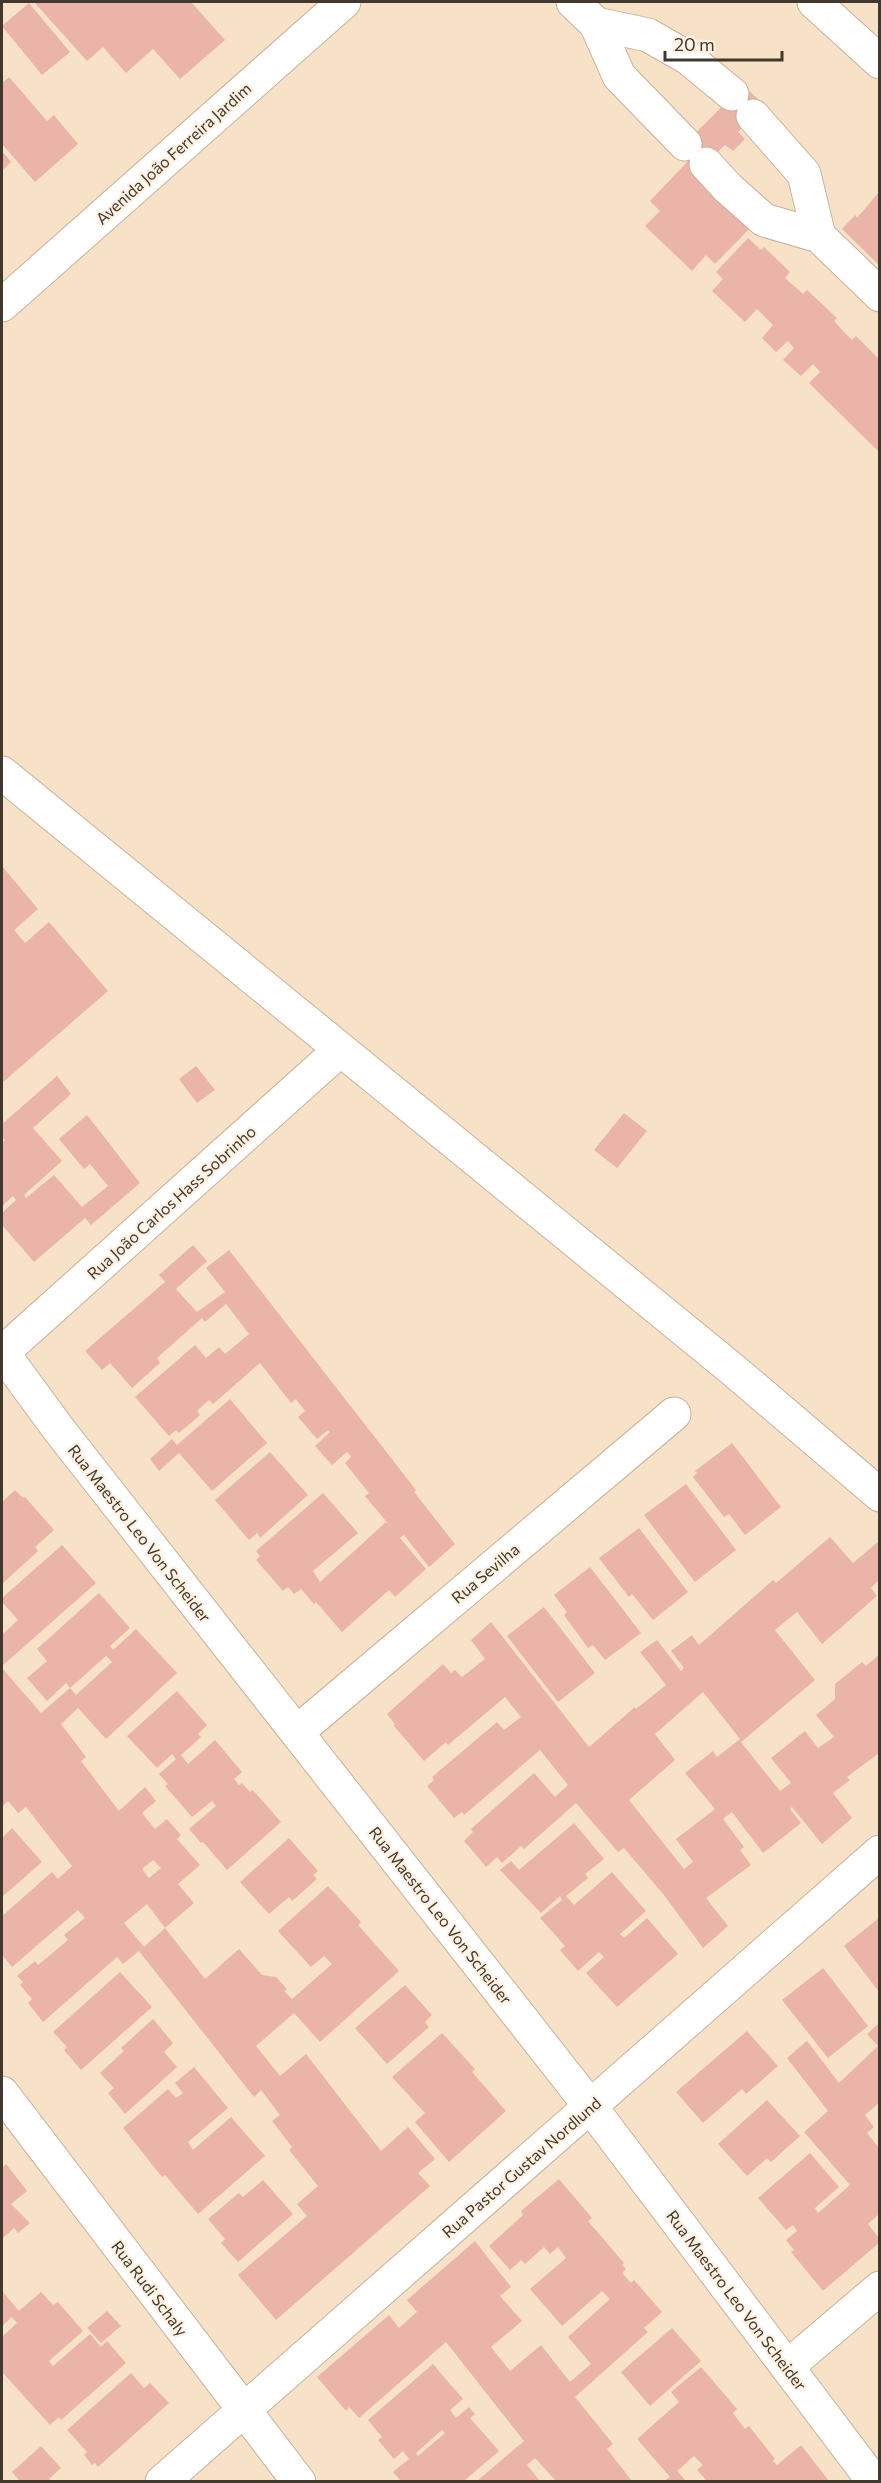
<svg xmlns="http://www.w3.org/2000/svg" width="881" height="2483" font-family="Commissioner,sans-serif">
<rect width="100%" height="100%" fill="#f7e2c8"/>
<g fill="#ebb4a9" fill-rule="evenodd">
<polygon points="34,2 191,2 225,40 180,79 153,49 126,73 103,47 87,61"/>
<polygon points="29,3 70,52 42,75 2,26"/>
<polygon points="9,77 47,121 54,115 78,144 35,182 2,144 2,83"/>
<polygon points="743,85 764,105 738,132 745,139 733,151 725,145 706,164 757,221 715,264 706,255 692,271 645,226 660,211 650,201 690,159 685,144"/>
<polygon points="2,151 11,162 2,171"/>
<polygon points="879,192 879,265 842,229 855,215 857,218"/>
<polygon points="748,238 761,250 764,247 790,272 785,278 803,294 807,290 837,318 834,321 844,332 852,340 856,336 879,359 879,452 809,383 820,372 813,364 801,376 783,360 794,348 788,341 776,352 762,338 773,325 757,309 745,322 712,291 723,279 716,272"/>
<polygon points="2,866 38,909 14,930 25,943 49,922 108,991 2,1083"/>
<polygon points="196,1066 215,1090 197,1103 179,1079"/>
<polygon points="57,1076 71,1094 33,1128 62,1161 24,1195 26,1198 54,1175 82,1207 108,1186 90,1164 84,1169 59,1139 87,1115 140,1183 91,1225 85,1218 34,1262 2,1225 2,1213 16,1200 13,1196 2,1206 2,1143 5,1140 2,1136 2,1124"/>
<polygon points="624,1113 647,1131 617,1168 594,1150"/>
<polygon points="193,1245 207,1261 176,1289 197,1312 225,1292 206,1268 229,1250 416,1490 414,1492 455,1544 429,1567 404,1535 400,1538 426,1569 395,1597 389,1590 342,1632 316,1602 314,1604 301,1589 294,1594 288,1587 283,1591 256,1560 260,1556 256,1551 323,1493 358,1533 313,1571 320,1582 386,1522 395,1532 365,1496 369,1493 345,1463 351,1457 347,1452 332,1465 315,1446 330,1432 328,1430 317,1439 298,1417 305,1411 296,1399 291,1403 260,1363 213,1404 209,1400 197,1411 200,1415 179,1433 176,1430 169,1436 135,1397 195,1345 206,1358 219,1347 225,1354 249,1334 226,1304 205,1322 202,1318 157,1358 160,1363 132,1388 110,1363 102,1370 85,1351 165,1282 159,1275"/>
<polygon points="230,1399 267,1443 212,1491 179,1453 159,1471 150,1459 172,1439 177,1445"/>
<polygon points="732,1443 781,1507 745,1535 729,1514 724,1517 693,1477 697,1473 695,1471"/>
<polygon points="270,1452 308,1495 260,1538 257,1533 249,1540 215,1500"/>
<polygon points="686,1484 736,1550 695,1582 644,1515"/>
<polygon points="15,1490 23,1498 25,1497 54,1530 35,1547 38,1551 2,1584 2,1502"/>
<polygon points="639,1528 688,1592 653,1620 632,1594 629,1597 599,1558"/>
<path d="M830 1537 853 1563 879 1541V1580L871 1588 877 1596 822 1644 797 1612 775 1630 815 1680 741 1742 780 1791 791 1783 771 1758 805 1731 818 1748 834 1737 816 1715 835 1699V1684L862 1662 866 1666 879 1655V1753L847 1777 850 1780 833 1793 852 1818 822 1844 792 1807 790 1809 801 1823 763 1853 732 1812 723 1819 744 1847 740 1850 751 1865 706 1898 728 1926 703 1948 664 1895 624 1848 618 1852 576 1803 524 1849 521 1846 502 1863 497 1857 486 1867 464 1841 473 1832 471 1829 534 1773 555 1797 568 1785 540 1750 464 1815 462 1812 454 1818 427 1786 434 1780 432 1777 497 1722 504 1730 521 1717 505 1697 448 1745 446 1742 424 1761 393 1725 395 1724 387 1714 443 1664 451 1673 455 1670 462 1677 485 1659 471 1640 491 1622 589 1747 635 1707 636 1709 666 1685 640 1652 657 1640 681 1671 684 1668 671 1651 692 1635 699 1645 773 1580 776 1583ZM703 1692 740 1739 717 1757 713 1751 685 1773 715 1809 676 1839 693 1862 684 1869 629 1800 675 1760 655 1734Z"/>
<polygon points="62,1545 96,1583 2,1666 2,1635 18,1620 2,1602 2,1598"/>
<polygon points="590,1567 641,1633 605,1660 593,1645 588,1648 564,1615 567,1612 554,1595"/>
<path d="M99 1593 130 1628 110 1646 113 1650 136 1629 177 1673 106 1739 78 1708 61 1724 86 1757 81 1761 119 1811 145 1787 156 1801 142 1813 155 1829 167 1819 181 1835 177 1839 200 1865 178 1884 194 1903 165 1928 205 1979 239 1949 262 1975 276 1977 287 1989 284 1991 292 1999 332 1964 324 1956 311 1967 278 1931 328 1886 361 1922 358 1925 399 1971 320 2042 294 2013 256 2046 280 2076 306 2054 381 2151 408 2127 435 2159 418 2173 430 2186 276 2320 238 2275 307 2216 297 2204 318 2186 289 2150 292 2147 272 2121 280 2115 261 2090 254 2097 139 1951 123 1964 117 1957 43 2022 28 2003 32 1999 20 1985 23 1982 17 1976 35 1961 38 1965 68 1940 64 1935 85 1918 78 1910 12 1967 2 1955V1916L52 1872 58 1879 72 1866 26 1807 18 1813 8 1801 2 1807V1721L3 1720 2 1717V1668L41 1713 70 1688 76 1695 112 1662 106 1656 70 1688 66 1683 47 1701 27 1678 47 1661 37 1649ZM153 1860 161 1868 149 1878 142 1869ZM147 1904 165 1928 144 1947 124 1923Z"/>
<polygon points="544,1607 595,1673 558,1702 507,1636"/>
<polygon points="177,1691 207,1725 198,1734 201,1737 181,1755 188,1764 215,1740 242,1772 234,1779 239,1785 242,1783 250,1792 253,1790 281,1822 227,1870 203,1842 201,1843 189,1829 216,1806 212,1801 192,1817 165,1786 168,1784 159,1774 176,1759 172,1754 157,1768 127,1736"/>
<polygon points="574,1823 604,1859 585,1874 588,1878 566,1896 574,1905 612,1872 646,1911 620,1934 624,1938 647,1918 678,1954 617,2007 586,1973 604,1957 599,1952 578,1971 560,1950 565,1946 540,1918 562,1900 560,1896 541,1913 500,1870 511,1861 519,1870"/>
<polygon points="12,1828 42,1862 2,1897 2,1838"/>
<polygon points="289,1838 318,1871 313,1875 317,1879 292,1901 289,1897 269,1914 240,1882"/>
<polygon points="879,1918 879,1992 844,1946"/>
<polygon points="823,1968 868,2026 828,2058 782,2000"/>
<polygon points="120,1972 152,2007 81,2070 64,2050 67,2047 53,2032"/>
<polygon points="405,1985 432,2015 425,2022 429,2027 387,2064 355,2028"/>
<polygon points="153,2019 173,2043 164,2052 177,2067 125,2114 108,2093 114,2088 100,2073 124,2051 121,2048"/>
<polygon points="879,2023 879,2103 865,2115 874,2127 867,2133 879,2148 879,2214 868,2224 879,2238 879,2243 823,2291 791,2252 794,2250 786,2240 797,2231 793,2225 786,2230 758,2198 810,2153 839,2187 815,2208 818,2213 850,2185 804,2132 828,2111 787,2058 807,2041 839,2083 878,2046 867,2034"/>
<polygon points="747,2031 778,2066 746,2094 742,2089 703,2123 676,2092"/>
<polygon points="442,2033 475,2069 472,2072 506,2111 449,2162 415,2122 425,2113 392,2077"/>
<polygon points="194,2067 228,2108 188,2142 193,2150 231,2117 265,2156 198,2214 165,2175 162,2177 123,2128 168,2089 176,2098 183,2093 175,2083"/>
<polygon points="767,2100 800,2136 771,2162 767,2158 747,2176 718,2144"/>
<polygon points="6,2164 27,2191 11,2204 30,2223 18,2233 14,2228 2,2239 2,2168"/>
<polygon points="559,2179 592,2218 588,2221 624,2263 622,2265 626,2269 622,2273 631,2283 634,2280 662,2312 644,2328 648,2332 575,2397 613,2444 607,2449 632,2481 556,2481 535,2458 527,2465 540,2481 477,2481 524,2441 446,2342 359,2418 349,2407 346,2411 317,2377 389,2315 399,2328 417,2312 407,2300 475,2241 511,2287 500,2296 522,2321 491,2347 510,2371 541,2345 570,2382 591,2364 568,2337 610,2299 602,2291 562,2326 530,2289 566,2258 558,2247 550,2254 544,2247 525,2264 521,2260 510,2270 489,2246 523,2215 521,2211"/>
<polygon points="263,2180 293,2214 238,2262 221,2243 225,2239 208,2219 239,2193 243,2197"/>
<polygon points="2,2291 19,2311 41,2292 53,2305 58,2302 83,2331 49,2361 53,2366 90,2334 101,2347 107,2341 126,2363 61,2420 59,2417 50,2425 2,2372 2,2337 17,2323 12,2317 2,2326"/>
<polygon points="107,2311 121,2326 101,2343 87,2328"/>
<polygon points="672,2328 701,2361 650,2406 621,2372"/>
<path d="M433 2364 463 2399 450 2410 456 2418 469 2407 475 2414 470 2418 499 2451 464 2481H401L393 2472 409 2459 403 2451 394 2459 378 2440 382 2437 368 2420ZM442 2430 445 2433 418 2456 416 2453Z"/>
<polygon points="701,2367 737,2409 733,2413 745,2429 749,2426 775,2459 773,2461 777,2465 801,2445 829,2481 707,2481 697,2470 703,2465 694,2456 677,2471 686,2481 664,2481 670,2477 637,2439 679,2402 671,2392"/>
<polygon points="131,2373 144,2388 150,2383 169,2403 98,2467 95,2463 92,2465 84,2455 87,2452 67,2430"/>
<polygon points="41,2446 61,2468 49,2479 52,2481 20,2481 12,2472"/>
</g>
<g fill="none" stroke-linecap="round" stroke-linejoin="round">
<g stroke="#c6b298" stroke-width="35">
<g id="street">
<polyline points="573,2 596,24 619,76 685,144"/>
<polyline points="814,2 880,62"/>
<polyline points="596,24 648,35 688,58 732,94"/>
<polyline points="753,116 804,174 819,236"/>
<polyline points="706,164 728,188 764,220 819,236 880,295"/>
<polyline points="2,773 732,1369 880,1495"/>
<polyline points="2,1352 60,1431 590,2106 874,2482"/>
<polyline points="2,1353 340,1050"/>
<polyline points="297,1732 674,1414"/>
<polyline points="788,2366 880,2288"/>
<polyline points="162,2482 880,1852"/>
</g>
</g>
<g stroke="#c6b298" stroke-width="35">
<g id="secondary">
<polyline points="2,305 344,2"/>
<polyline points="2,2093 299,2482"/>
</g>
</g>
<use href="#street" stroke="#fff" stroke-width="33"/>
<use href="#secondary" stroke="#fff" stroke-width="33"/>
</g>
<g text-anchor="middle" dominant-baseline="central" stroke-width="4.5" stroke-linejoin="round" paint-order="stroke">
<g font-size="16" fill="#41392e" stroke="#fef1e1">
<text transform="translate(173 153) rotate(-42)">Avenida João Ferreira Jardim</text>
<text transform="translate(171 1202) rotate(-42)">Rua João Carlos Hass Sobrinho</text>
<text transform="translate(140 1533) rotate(52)">Rua Maestro Leo Von Scheider</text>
<text transform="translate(485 1573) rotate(-40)">Rua Sevilha</text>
<text transform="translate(441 1915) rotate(52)">Rua Maestro Leo Von Scheider</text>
<text transform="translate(521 2167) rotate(-41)">Rua Pastor Gustav Nordlund</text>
<text transform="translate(150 2288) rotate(53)">Rua Rudi Schaly</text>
<text transform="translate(737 2300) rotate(53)">Rua Maestro Leo Von Scheider</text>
</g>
</g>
<rect width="881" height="2483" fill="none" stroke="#41392e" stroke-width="6"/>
<path d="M665 51v9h117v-9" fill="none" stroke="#41392e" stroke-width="3"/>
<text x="674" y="51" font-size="18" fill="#41392e" stroke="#fef1e1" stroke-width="4.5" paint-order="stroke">20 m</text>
</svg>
